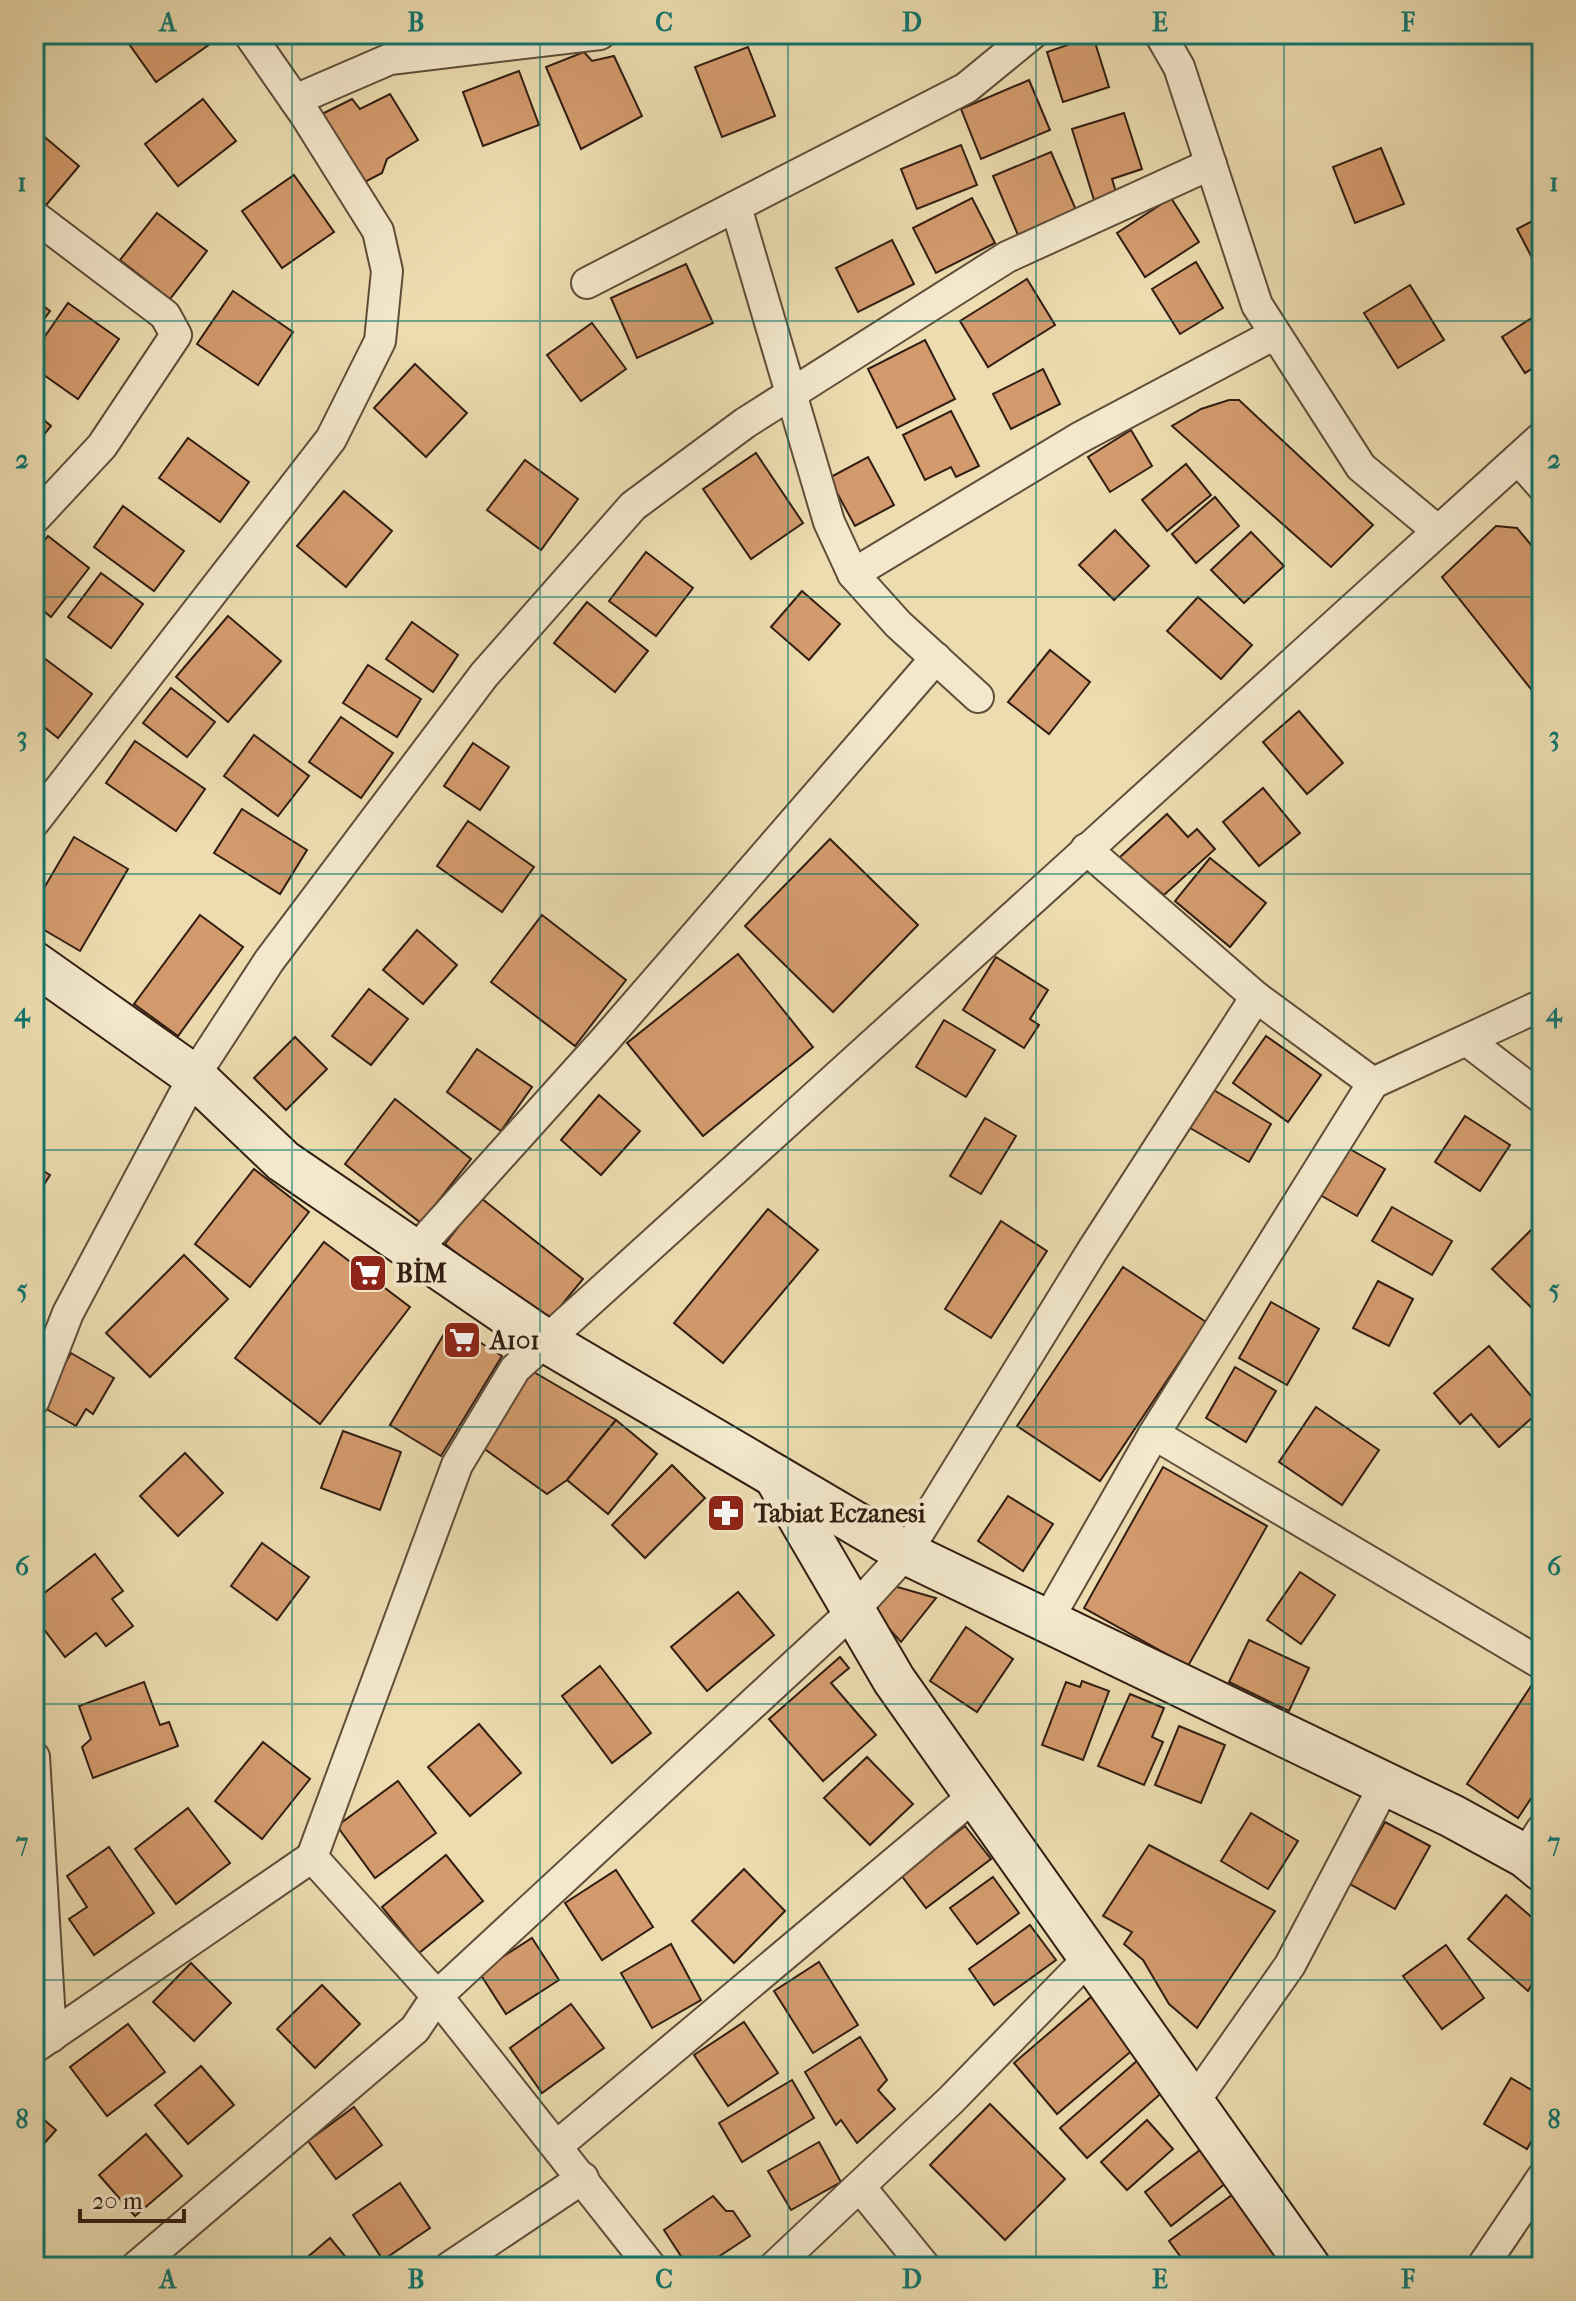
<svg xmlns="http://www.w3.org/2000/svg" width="1576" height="2301" font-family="'IM FELL French Canon',serif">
<rect width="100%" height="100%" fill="#ecdcb0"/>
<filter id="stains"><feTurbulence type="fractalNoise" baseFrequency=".0025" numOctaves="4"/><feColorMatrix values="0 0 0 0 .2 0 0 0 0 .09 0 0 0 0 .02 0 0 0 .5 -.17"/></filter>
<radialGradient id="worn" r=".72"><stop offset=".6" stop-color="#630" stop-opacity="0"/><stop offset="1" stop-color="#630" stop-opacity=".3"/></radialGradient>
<g fill="#d39b6d" stroke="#321d11" stroke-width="2">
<polygon points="122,34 202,34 210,44 156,82"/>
<polygon points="1093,36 1109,87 1063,102 1047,52"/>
<polygon points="748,47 775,116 722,137 695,67"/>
<polygon points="584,52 592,61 614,56 642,116 581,149 546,67"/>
<polygon points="519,71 539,125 483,146 463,92"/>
<polygon points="1029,80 1050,130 981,159 961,109"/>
<polygon points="390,94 418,140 387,159 382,173 363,183 322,114 352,99 360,109"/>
<polygon points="203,99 236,141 178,186 145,144"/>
<polygon points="1124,113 1142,169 1112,179 1116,192 1094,200 1072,129"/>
<polygon points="34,128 79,166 42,210 34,204"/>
<polygon points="961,145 977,185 917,209 901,169"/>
<polygon points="1381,148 1404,204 1355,223 1333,167"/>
<polygon points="1051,152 1076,210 1018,235 993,176"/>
<polygon points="294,175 334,232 282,268 242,211"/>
<polygon points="972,198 995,243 936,273 913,228"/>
<polygon points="1171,198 1199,242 1145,277 1117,233"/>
<polygon points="157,213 207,251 170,299 120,260"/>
<polygon points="1542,216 1542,277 1517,229"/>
<polygon points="892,240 914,284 858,312 836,268"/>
<polygon points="1196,262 1223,308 1180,334 1152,289"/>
<polygon points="686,264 713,323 637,358 611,298"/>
<polygon points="1027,279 1055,325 988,367 960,321"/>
<polygon points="1410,285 1444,340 1398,368 1364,313"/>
<polygon points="233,291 293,332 258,385 197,344"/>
<polygon points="34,299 50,311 34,333"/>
<polygon points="68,303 119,339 78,399 34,368 34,352"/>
<polygon points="1541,312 1542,362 1525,373 1502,337"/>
<polygon points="592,323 626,369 581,401 547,355"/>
<polygon points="925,340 955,399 897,428 868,369"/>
<polygon points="415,364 467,413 426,457 374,408"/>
<polygon points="1043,369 1060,404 1011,429 993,394"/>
<polygon points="1229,400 1239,400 1373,525 1331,567 1172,426 1201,409"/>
<polygon points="951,411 979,466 956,477 951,467 925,480 903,435"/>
<polygon points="34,412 51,426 34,447"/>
<polygon points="1131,430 1152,466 1110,492 1088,457"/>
<polygon points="188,438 249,482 220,522 159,478"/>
<polygon points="756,453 803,523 751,559 703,489"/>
<polygon points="868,457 894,505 855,526 829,478"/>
<polygon points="525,460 578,499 541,550 487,510"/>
<polygon points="1186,464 1211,495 1167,531 1142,500"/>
<polygon points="344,491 392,531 346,587 297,546"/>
<polygon points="1215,497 1239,526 1196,563 1172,534"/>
<polygon points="123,506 184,551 154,591 94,547"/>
<polygon points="1496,526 1517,528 1542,558 1542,703 1442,577"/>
<polygon points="1115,530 1149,566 1114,600 1079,565"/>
<polygon points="1251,532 1284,566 1244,603 1211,570"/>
<polygon points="48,536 89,568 51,617 34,603 34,554"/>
<polygon points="646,552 693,588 656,636 609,601"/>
<polygon points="101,573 143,604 111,648 68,617"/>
<polygon points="802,591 840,624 809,660 771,627"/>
<polygon points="1198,597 1252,645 1221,679 1167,631"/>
<polygon points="587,602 648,651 615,692 554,643"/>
<polygon points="228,616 281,661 228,722 176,677"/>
<polygon points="412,622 458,655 433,692 386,659"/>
<polygon points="1050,650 1090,682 1049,734 1008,702"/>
<polygon points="44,658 92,694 58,738 34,719 34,671"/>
<polygon points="368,665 421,699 397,737 343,703"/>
<polygon points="171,688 215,722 187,757 143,723"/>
<polygon points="1299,711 1343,763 1307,794 1263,742"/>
<polygon points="341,717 393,753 361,798 309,762"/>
<polygon points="254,735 309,776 278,816 224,776"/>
<polygon points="135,741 205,789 176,831 106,783"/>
<polygon points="473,743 509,767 480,810 444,786"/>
<polygon points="1263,788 1300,833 1259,866 1223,822"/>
<polygon points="242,809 307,850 280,894 214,853"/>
<polygon points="1167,814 1188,837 1197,829 1215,849 1164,895 1119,858"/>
<polygon points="468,821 534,867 502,912 437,866"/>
<polygon points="74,837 128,869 80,951 34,924 34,905"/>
<polygon points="830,839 918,925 833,1012 745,926"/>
<polygon points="1210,858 1266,903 1230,947 1175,901"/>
<polygon points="200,915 243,947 178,1036 134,1004"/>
<polygon points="542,915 626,980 575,1046 491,982"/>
<polygon points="417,930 457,965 423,1004 383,970"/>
<polygon points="738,954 813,1047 703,1136 627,1043"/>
<polygon points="996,957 1048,990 1030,1019 1039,1025 1024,1048 963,1010"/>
<polygon points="369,989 408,1019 371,1065 332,1036"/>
<polygon points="944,1020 995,1050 966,1097 916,1067"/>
<polygon points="1266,1036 1321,1075 1288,1122 1233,1083"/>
<polygon points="295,1037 327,1069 286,1110 254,1078"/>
<polygon points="477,1049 532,1087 501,1131 447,1092"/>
<polygon points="1212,1089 1271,1124 1249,1162 1190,1128"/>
<polygon points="599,1095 640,1131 601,1175 561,1140"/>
<polygon points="395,1099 471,1159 421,1223 345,1164"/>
<polygon points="1465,1116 1510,1145 1480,1191 1435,1162"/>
<polygon points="985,1118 1016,1136 981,1194 950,1176"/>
<polygon points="1348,1148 1385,1169 1357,1216 1320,1195"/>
<polygon points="34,1165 50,1175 34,1201"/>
<polygon points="254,1169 309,1212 250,1287 195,1244"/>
<polygon points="481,1198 583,1279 546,1324 445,1244"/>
<polygon points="1392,1207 1452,1241 1432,1275 1372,1241"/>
<polygon points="768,1209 818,1250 723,1363 674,1323"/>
<polygon points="1001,1221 1047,1251 991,1338 945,1309"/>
<polygon points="1536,1225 1542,1232 1542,1312 1539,1315 1492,1269"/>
<polygon points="324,1242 410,1307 320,1424 235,1358"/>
<polygon points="184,1255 228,1299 150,1377 106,1333"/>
<polygon points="1123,1267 1206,1322 1100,1481 1017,1426"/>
<polygon points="1378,1281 1413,1299 1389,1346 1353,1328"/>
<polygon points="1271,1302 1319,1329 1287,1385 1239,1358"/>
<polygon points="450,1324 502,1356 441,1456 390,1425"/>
<polygon points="1489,1346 1542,1409 1499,1447 1471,1414 1460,1424 1434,1393"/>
<polygon points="71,1353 114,1378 93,1414 86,1409 76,1426 41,1406"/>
<polygon points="1235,1367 1276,1391 1246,1442 1206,1418"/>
<polygon points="532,1371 616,1420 567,1480 547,1494 479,1445"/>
<polygon points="1316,1407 1379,1450 1342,1505 1279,1462"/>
<polygon points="616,1420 657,1454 608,1514 567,1480"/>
<polygon points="343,1431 401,1452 380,1510 321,1488"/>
<polygon points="185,1453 223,1493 178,1536 140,1496"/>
<polygon points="672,1465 705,1498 645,1558 612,1525"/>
<polygon points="1163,1467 1267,1526 1188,1666 1084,1608"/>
<polygon points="1008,1496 1053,1524 1023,1571 978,1541"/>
<polygon points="262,1543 309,1577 277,1620 231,1586"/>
<polygon points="95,1554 123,1591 112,1599 133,1626 106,1646 96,1633 65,1657 34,1616 34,1601"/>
<polygon points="1300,1572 1335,1595 1301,1644 1267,1620"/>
<polygon points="894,1586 936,1598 901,1642 874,1612"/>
<polygon points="738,1592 774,1635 707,1691 671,1647"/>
<polygon points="966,1627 1013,1659 977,1712 930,1681"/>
<polygon points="1249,1640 1309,1668 1289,1711 1229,1682"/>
<polygon points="840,1657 849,1668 831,1683 876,1735 823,1781 769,1719"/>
<polygon points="600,1666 651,1733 612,1763 562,1696"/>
<polygon points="1082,1681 1109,1691 1083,1760 1042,1745 1066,1682 1080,1687"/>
<polygon points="144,1682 160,1725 169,1722 178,1746 93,1778 82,1747 91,1739 79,1706"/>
<polygon points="1531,1686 1542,1693 1542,1782 1518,1818 1467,1784"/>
<polygon points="1130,1694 1164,1708 1152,1737 1163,1742 1144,1785 1098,1766"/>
<polygon points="479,1724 521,1773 470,1816 428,1767"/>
<polygon points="1179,1726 1225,1745 1201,1803 1155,1785"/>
<polygon points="263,1742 310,1779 262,1839 215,1801"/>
<polygon points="867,1757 913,1804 870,1845 824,1798"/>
<polygon points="398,1781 436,1833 375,1878 337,1826"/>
<polygon points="188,1808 230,1863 176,1904 135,1849"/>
<polygon points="1251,1813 1298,1841 1268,1889 1221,1861"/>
<polygon points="1385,1822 1430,1846 1395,1909 1350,1884"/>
<polygon points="965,1826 991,1859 926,1908 901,1875"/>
<polygon points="1149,1845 1275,1911 1197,2028 1169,2004 1143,1960 1124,1944 1132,1932 1103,1916"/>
<polygon points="109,1847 154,1913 94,1955 69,1919 87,1907 67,1876"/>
<polygon points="446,1855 483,1901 419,1953 382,1907"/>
<polygon points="744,1869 785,1911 734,1963 692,1921"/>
<polygon points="616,1870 653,1927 602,1960 565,1903"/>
<polygon points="993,1877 1019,1913 977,1944 950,1908"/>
<polygon points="1506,1895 1542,1926 1542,1968 1528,1991 1468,1939"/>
<polygon points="1030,1925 1056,1960 994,2005 969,1969"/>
<polygon points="532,1938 559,1980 506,2014 479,1972"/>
<polygon points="671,1944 701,2000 652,2028 621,1973"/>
<polygon points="1446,1945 1484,1998 1442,2029 1403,1976"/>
<polygon points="819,1962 858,2025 813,2053 774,1991"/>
<polygon points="191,1963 231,2003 194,2041 153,2002"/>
<polygon points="322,1985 360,2024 315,2068 277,2029"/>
<polygon points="1091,1997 1135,2048 1057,2114 1014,2063"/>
<polygon points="571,2004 604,2048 542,2093 510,2048"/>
<polygon points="744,2022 778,2073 728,2106 694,2055"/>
<polygon points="128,2024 165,2072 107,2116 70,2067"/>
<polygon points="860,2037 887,2080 878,2090 895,2109 857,2143 841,2120 836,2125 805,2072"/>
<polygon points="1138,2060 1165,2090 1087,2158 1060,2128"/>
<polygon points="201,2066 234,2105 188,2144 155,2105"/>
<polygon points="1511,2078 1542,2096 1542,2122 1527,2149 1484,2124"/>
<polygon points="792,2080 814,2118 742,2162 719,2123"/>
<polygon points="990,2104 1065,2179 1005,2240 930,2165"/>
<polygon points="354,2107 382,2145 336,2179 308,2141"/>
<polygon points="34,2111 56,2130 34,2155"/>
<polygon points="1147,2120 1173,2149 1127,2190 1101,2162"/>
<polygon points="146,2134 182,2176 135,2216 99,2175"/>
<polygon points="819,2142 841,2182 791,2210 768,2171"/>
<polygon points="1200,2150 1226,2183 1171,2226 1145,2192"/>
<polygon points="400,2183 430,2228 383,2260 353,2215"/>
<polygon points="1232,2195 1283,2265 1281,2267 1188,2267 1169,2241"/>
<polygon points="713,2196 726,2211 733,2211 750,2236 703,2267 688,2267 664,2230"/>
<polygon points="330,2238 354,2267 296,2267"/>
</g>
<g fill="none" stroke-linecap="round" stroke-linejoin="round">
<g stroke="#604d39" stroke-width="34">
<g id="street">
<polyline points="1160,34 1179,67 1257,305 1361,467 1438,531"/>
<polyline points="295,100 390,59 600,34"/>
<polyline points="736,207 829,522 853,574 898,624 978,697"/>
<polyline points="34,216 165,315 176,335 102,446 34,519"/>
<polyline points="587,283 966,88 1032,34"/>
<polyline points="1518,459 1542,486"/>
<polyline points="853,574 1079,438 1275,334"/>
<polyline points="34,822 331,439 380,341 387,271 378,231 306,116 249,34"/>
<polyline points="1086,849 1256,997 1373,1083"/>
<polyline points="1469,1042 1542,1098"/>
<polyline points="414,1252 604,1041 936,658"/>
<polyline points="34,1400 68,1313 194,1076 269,961 484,675 633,506 745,423 1007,257 1211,164"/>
<polyline points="1154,1434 1542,1664"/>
<polyline points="1047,1621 1154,1434 1373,1083 1542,1005"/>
<polyline points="34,1757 51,2037"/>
<polyline points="1525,1856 1542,1829"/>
<polyline points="34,2048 312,1857"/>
<polyline points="1193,2103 1290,1965 1385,1784"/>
<polyline points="558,2145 975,1795"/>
<polyline points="860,2187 925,2267"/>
<polyline points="136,2267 415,2029 437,1996 852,1612 906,1553 1092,1251 1256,997"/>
<polyline points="450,2267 583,2178"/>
<polyline points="651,2267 437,1996 312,1857 457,1465 515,1369 1542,437"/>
<polyline points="774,2267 951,2100 1090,1957"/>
<polyline points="1482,2267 1542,2178"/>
</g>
</g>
<g stroke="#321d11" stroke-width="46">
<g id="secondary">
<polyline points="34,963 194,1076 283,1161 549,1343 906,1553 1452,1816 1525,1856 1542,1870"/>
<polyline points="775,1476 894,1680 1309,2267"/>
</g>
</g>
<use href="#street" stroke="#f3e8cc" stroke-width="30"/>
<use href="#secondary" stroke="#f3e8cc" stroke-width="42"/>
</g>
<path fill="none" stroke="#0f766e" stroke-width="2" stroke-opacity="0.55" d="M292 34V2267M540 34V2267M788 34V2267M1036 34V2267M1284 34V2267M34 321H1542M34 597H1542M34 874H1542M34 1150H1542M34 1427H1542M34 1704H1542M34 1980H1542"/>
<defs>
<g id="supermarket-square" transform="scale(2)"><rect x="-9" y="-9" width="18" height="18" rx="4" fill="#8f2418" stroke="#f3e8cc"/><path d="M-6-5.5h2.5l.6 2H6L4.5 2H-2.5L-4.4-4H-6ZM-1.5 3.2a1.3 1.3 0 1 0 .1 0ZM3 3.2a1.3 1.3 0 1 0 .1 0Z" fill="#fff"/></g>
<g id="pharmacy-square" transform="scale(2)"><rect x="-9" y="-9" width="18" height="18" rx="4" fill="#8f2418" stroke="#f3e8cc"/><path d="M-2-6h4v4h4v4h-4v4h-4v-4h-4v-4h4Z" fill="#fff"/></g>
</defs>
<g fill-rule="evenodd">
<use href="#supermarket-square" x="368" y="1273"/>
<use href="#supermarket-square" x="462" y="1340"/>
<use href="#pharmacy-square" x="726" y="1513"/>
</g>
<g text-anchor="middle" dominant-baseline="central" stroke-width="8" stroke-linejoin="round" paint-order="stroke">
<g font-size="26" font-weight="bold" fill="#321d11" stroke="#f3e8cc" text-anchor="start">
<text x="396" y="1273">BİM</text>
<text x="490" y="1340">A101</text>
<text x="754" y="1513">Tabiat Eczanesi</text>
</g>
</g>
<rect width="1576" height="2301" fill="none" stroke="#ecdcb0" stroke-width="88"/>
<path d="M80 2209v12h104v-12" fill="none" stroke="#321d11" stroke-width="4"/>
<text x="92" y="2209" font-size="24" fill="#321d11" stroke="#f3e8cc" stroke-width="6" paint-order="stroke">20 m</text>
<rect x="44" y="44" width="1488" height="2213" fill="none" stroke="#0f766e" stroke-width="3"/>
<g font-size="26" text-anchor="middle" font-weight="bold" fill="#0f766e">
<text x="168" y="31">A</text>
<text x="416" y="31">B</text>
<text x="664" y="31">C</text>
<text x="912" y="31">D</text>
<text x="1160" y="31">E</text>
<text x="1408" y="31">F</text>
<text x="22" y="191">1</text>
<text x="1554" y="191">1</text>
<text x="22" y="468">2</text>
<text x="1554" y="468">2</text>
<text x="22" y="745">3</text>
<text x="1554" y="745">3</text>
<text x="22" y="1021">4</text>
<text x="1554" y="1021">4</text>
<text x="22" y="1298">5</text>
<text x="1554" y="1298">5</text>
<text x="22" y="1575">6</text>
<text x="1554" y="1575">6</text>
<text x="22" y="1851">7</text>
<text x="1554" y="1851">7</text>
<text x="22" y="2128">8</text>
<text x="1554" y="2128">8</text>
<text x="168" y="2288">A</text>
<text x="416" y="2288">B</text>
<text x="664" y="2288">C</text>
<text x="912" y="2288">D</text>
<text x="1160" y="2288">E</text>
<text x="1408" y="2288">F</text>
</g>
<rect width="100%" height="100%" filter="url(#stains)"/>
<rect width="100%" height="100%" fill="url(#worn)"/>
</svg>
